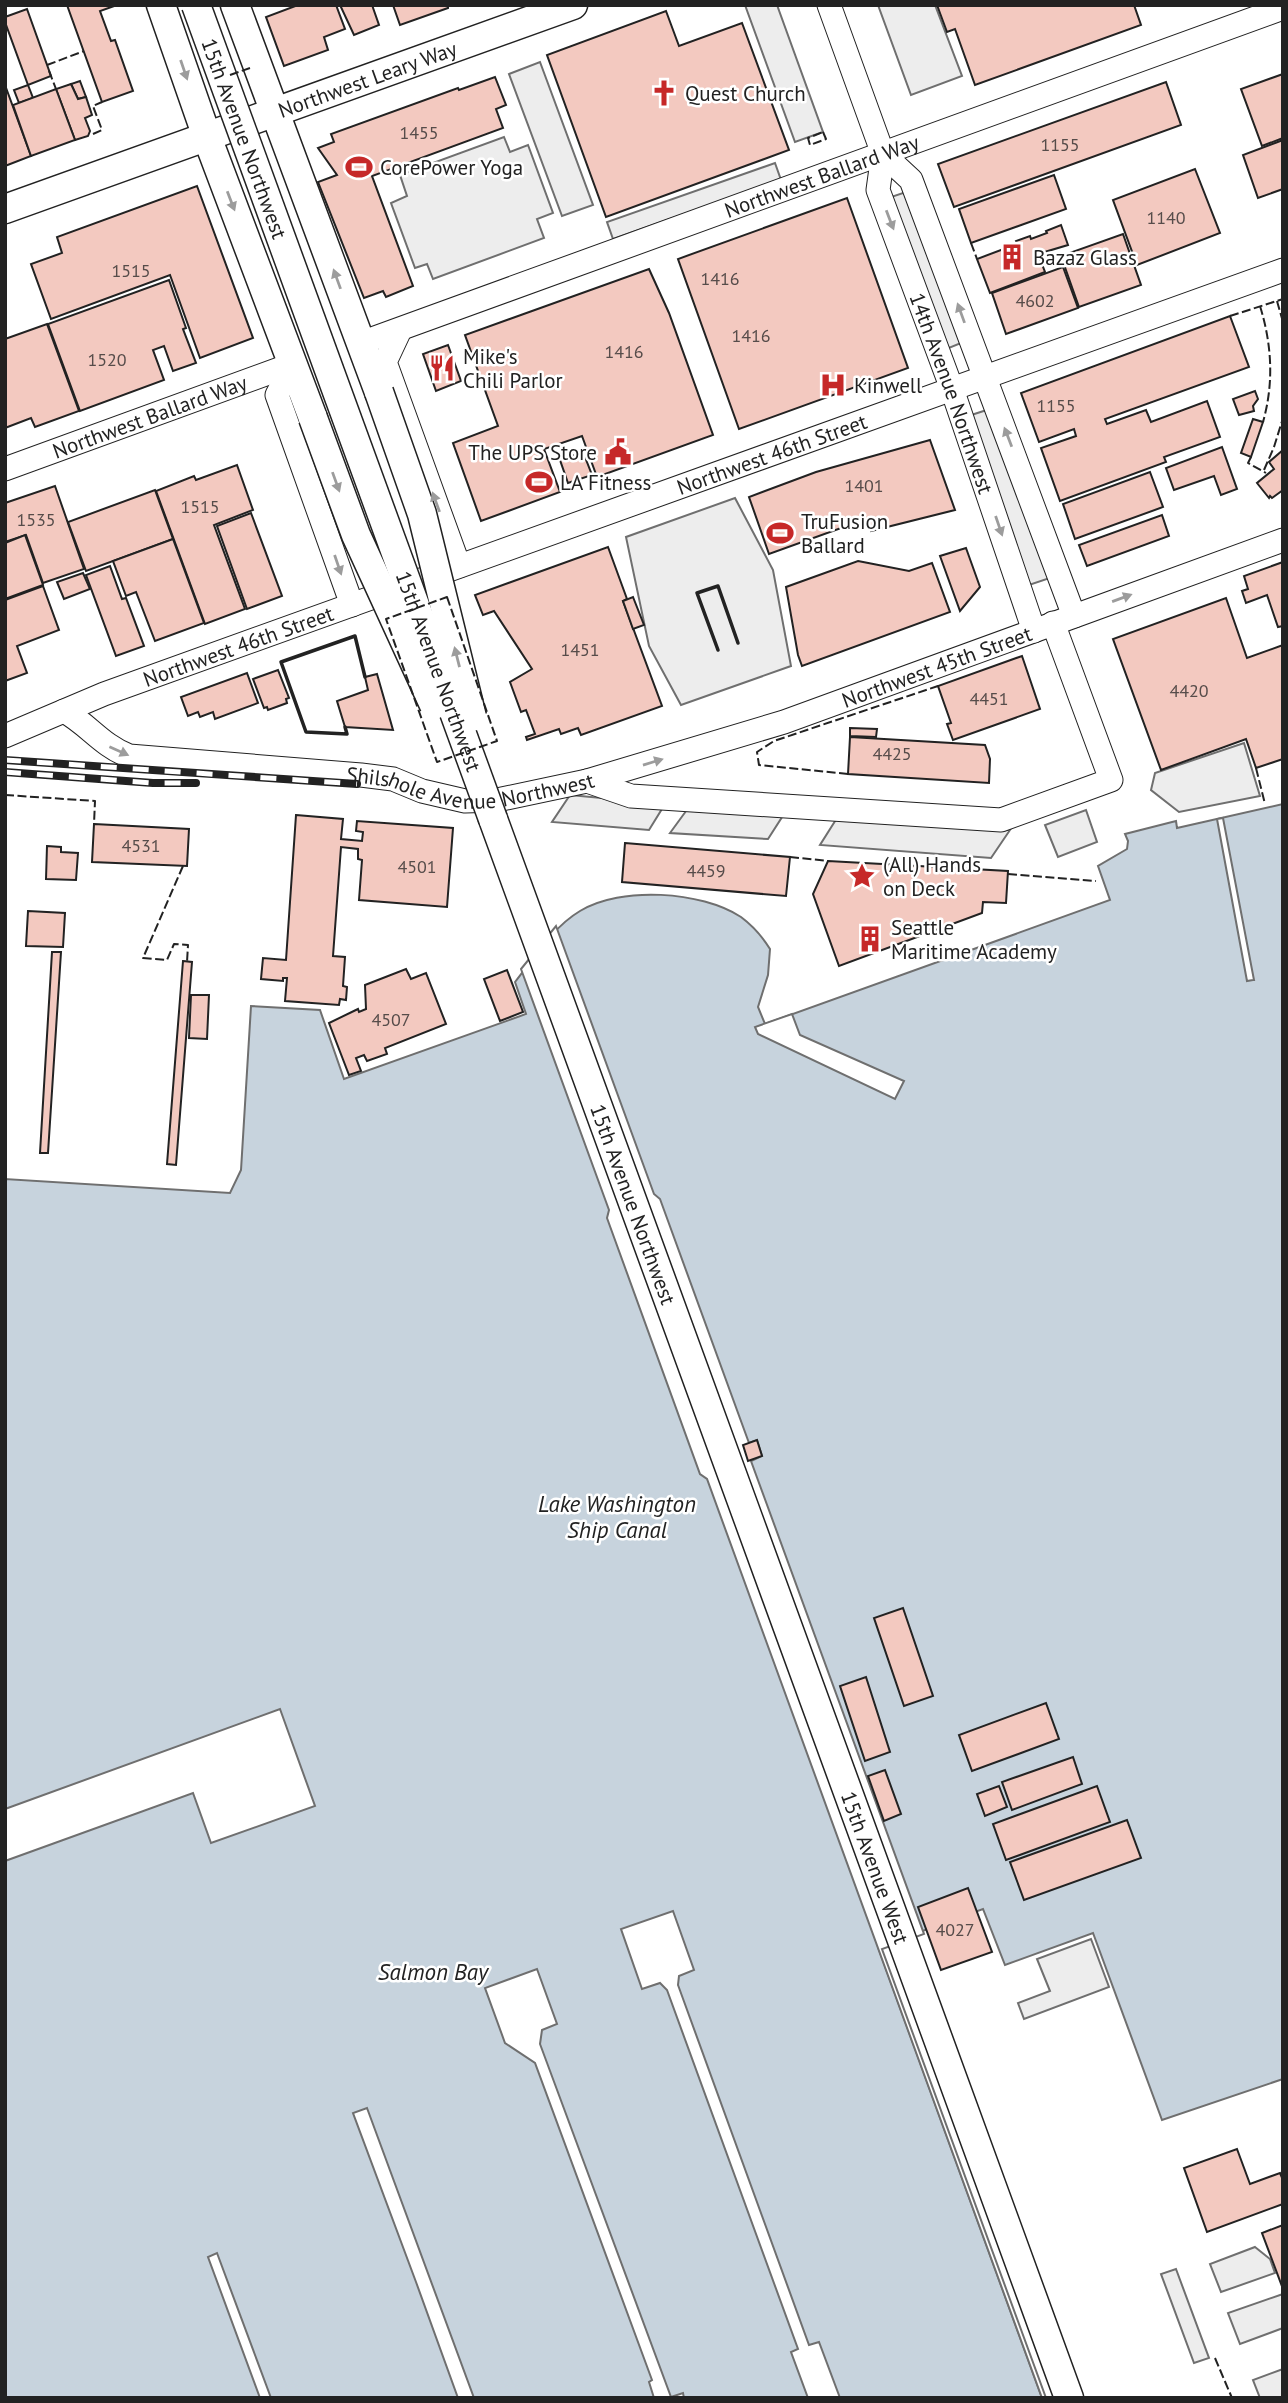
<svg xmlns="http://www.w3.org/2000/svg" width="1288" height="2403" font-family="'PT Sans',sans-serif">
<rect width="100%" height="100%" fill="#fff"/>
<g fill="#ededed" stroke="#6f6f6f" stroke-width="2">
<polygon points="745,5 777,5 823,132 795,142"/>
<polygon points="878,5 935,5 962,76 911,95"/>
<polygon points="540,62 593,205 562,216 509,74"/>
<polygon points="504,137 510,152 528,145 553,213 537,219 544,238 433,279 427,264 415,268 391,203 407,196 400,175"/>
<polygon points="775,163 781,180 613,239 607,222"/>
<polygon points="915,189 971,339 939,352 882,200"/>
<polygon points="996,407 1059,575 1020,588 962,418"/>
<polygon points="735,498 773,570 791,666 681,705 649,646 626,537"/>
<polygon points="1244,743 1260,796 1179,812 1151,790 1155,773"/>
<polygon points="570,795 665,804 649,830 552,822"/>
<polygon points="689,807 784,814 768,839 670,833"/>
<polygon points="1086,810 1097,842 1058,857 1045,825"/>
<polygon points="837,818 1010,830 991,858 820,845"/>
<polygon points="1091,1939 1109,1987 1024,2019 1018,2003 1050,1991 1037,1959"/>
<polygon points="1255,2247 1270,2259 1275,2273 1221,2292 1210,2264"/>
<polygon points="1176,2269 1209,2358 1194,2363 1161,2274"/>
<polygon points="1283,2294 1283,2328 1240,2344 1228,2313"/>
<polygon points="1283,2369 1283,2398 1260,2398 1253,2380"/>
</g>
<path fill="#c7d3dd" stroke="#6f6f6f" stroke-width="2" d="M1283 804V2079L1162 2120 1093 1933 1005 1965 983 1909 878 1947 1042 2398H5V1179L230 1193 241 1170 251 1006 320 1010 344 1079 526 1014 515 982C534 958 553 927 580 911 621 886 701 891 741 917 753 926 762 936 770 949L768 975 758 1007 765 1024 1110 900 1098 866 1127 849 1128 841 1125 834 1176 821 1177 828Z"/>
<g fill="#fff" stroke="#6f6f6f" stroke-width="2">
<polygon points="1223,818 1254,980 1253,980 1247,981 1217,819"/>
<polygon points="556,926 654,1194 660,1199 749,1443 757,1440 762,1456 751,1461 924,1934 882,1949 1046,2398 1042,2398 707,1479 700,1474 607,1218 609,1210 521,969"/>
<polygon points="792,1014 800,1035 904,1081 895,1099 758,1034 755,1027"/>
<polygon points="280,1709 315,1806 211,1843 193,1793 5,1861 5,1809"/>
<polygon points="673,1911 694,1970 679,1976 678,1985 809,2345 819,2342 840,2398 808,2398 791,2352 798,2349 667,1990 660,1983 642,1989 621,1929"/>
<polygon points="537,1969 557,2024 542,2030 540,2044 671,2397 683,2393 684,2398 654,2398 649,2382 652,2380 535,2063 505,2043 485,1988"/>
<polygon points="367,2108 474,2398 458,2398 416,2282 353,2113"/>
<polygon points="217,2253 271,2398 260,2398 208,2257"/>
</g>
<g fill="#f3c9c0" stroke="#222" stroke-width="2">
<polygon points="67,5 117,5 100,11 111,41 115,40 133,91 102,102"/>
<polygon points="298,5 336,5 345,29 324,37 328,50 284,66 266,17"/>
<polygon points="340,5 372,5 379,25 354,35"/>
<polygon points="393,5 448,5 448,8 400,25"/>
<polygon points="937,5 1134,5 1141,25 975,85 955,29 947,32"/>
<polygon points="27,9 51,76 28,85 5,22 5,17"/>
<polygon points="666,11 679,46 742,23 789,150 606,217 547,55"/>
<polygon points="1283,74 1283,138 1262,146 1241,89"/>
<polygon points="495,77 506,105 496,109 503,128 372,176 413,286 386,297 383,291 364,298 318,182 337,175 318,148 334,142 331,134 458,88 459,90"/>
<polygon points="80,81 86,97 78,99 71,84"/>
<polygon points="1166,82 1181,125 954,207 938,164"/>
<polygon points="71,84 78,99 86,97 92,115 85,118 90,131 88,136 75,140 56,89"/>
<polygon points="5,85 31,156 5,166"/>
<polygon points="28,85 33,98 19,103 14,90"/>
<polygon points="56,89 75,140 31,156 13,105"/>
<polygon points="1283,140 1283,189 1258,198 1243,155"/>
<polygon points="1195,169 1220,233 1137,265 1113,200"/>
<polygon points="1054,175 1066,209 971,243 959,209"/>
<polygon points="197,186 253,338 200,358 170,275 51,319 31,264 62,253 57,237"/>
<polygon points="847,198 908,368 739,429 678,259"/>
<polygon points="1061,225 1068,245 1038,254 1045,272 990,293 977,259 1017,244 1016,241 1030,236 1031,239 1047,233 1046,231"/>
<polygon points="1123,234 1141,285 1079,307 1061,256"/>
<polygon points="1063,267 1078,308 1006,334 992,293"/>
<polygon points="649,269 669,313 713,435 597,477 582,436 544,449 560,492 481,521 453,443 498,426 465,335"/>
<polygon points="169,280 186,328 183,329 196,363 173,371 164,346 153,350 164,380 80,411 48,324"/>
<polygon points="1230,316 1249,367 1105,419 1107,424 1146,410 1151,422 1207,401 1220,437 1164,457 1166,462 1060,501 1041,448 1076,436 1074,429 1039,442 1021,393"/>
<polygon points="47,324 79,411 35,427 31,418 5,428 5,339"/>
<polygon points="448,345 461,381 436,391 423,354"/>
<polygon points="1255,391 1258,399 1253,406 1254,411 1239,415 1233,399"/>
<polygon points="1253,419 1263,422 1251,457 1241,453"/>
<polygon points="930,440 955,510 871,531 866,519 769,554 749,497 816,472"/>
<polygon points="1222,447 1237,489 1221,495 1214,476 1174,490 1166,468"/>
<polygon points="1283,450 1283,490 1272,498 1270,496 1269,498 1257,483 1274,469 1269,462"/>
<polygon points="583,452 592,475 568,483 560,460"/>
<polygon points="237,465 253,510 214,525 245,609 205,624 156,491 194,476 196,480"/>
<polygon points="1150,472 1163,507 1075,539 1063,504"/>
<polygon points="55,486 84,569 43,583 26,535 5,542 5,503"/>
<polygon points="155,490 173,539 86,571 68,522"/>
<polygon points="251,513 282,596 247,609 217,526"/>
<polygon points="1162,515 1169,536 1087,566 1079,545"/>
<polygon points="25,535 43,585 5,599 5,543"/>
<polygon points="173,539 204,623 155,641 136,592 126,596 113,561"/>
<polygon points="608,547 627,599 623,601 662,706 581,735 578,728 561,734 559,729 527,740 526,737 535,734 526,710 521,712 510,682 532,669 494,611 483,615 475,595"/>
<polygon points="966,548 980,587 960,611 940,556"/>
<polygon points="858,561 909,571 932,563 950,612 802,666 798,655 786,587"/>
<polygon points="1283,562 1283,626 1278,627 1267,595 1246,603 1242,591 1248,589 1244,576"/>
<polygon points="110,566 122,599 126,598 144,646 116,656 86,575"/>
<polygon points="83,573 90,589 64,599 57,582"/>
<polygon points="43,586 59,630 17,646 27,673 5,681 5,600"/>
<polygon points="633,597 644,625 633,629 623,601"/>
<polygon points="1226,598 1247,658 1283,645 1283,759 1256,768 1246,739 1161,770 1113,639"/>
<polygon points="1022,656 1040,709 953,740 947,724 951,723 938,686"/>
<polygon points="278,670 289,698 286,699 287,703 268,710 267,707 264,708 253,679"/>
<polygon points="247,673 258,703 215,719 213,712 200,717 198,712 188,716 181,697"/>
<polygon points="377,674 393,730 345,727 337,701 368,690 365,677"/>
<polygon points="850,728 877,729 876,737 850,736"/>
<polygon points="850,737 985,745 990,759 989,783 848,774"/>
<polygon points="296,815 343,819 341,839 362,841 363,832 356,831 357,821 453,828 447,907 359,900 362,860 358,859 358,849 341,847 333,956 345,957 343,986 347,987 346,1000 340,999 339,1005 285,1001 287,978 283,978 283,981 261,979 263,958 286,960"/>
<polygon points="94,824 189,829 187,866 92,862"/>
<polygon points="625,843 790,857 786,896 622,882"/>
<polygon points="47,846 61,847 61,852 78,853 76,880 46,879"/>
<polygon points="828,861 1008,871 1006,903 983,902 982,913 839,966 813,894"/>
<polygon points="28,911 65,913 63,947 26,946"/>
<polygon points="52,952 61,952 48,1153 40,1153"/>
<polygon points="183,961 192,962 176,1165 167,1164"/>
<polygon points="406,969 411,979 426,973 446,1024 385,1048 387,1054 367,1061 364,1055 356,1058 361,1071 349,1075 329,1023 358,1009 359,1012 366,1009 365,985"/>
<polygon points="507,970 523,1012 500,1021 484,979"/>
<polygon points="191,995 209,995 207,1039 189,1038"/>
<polygon points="757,1440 762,1456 748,1461 743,1445"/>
<polygon points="903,1608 933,1696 904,1706 874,1618"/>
<polygon points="866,1677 890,1752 865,1761 840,1686"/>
<polygon points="1046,1703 1059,1739 972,1771 959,1735"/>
<polygon points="1073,1757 1082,1784 1012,1810 1002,1782"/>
<polygon points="885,1770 901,1814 884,1821 868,1776"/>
<polygon points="999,1786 1007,1807 985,1816 977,1794"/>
<polygon points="1097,1786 1110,1822 1006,1860 993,1824"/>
<polygon points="1127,1820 1141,1858 1024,1900 1010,1862"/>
<polygon points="968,1888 992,1952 941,1970 918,1907"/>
<polygon points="1237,2149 1250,2184 1280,2173 1283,2180 1283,2204 1207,2232 1184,2168"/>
<polygon points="1283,2225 1283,2289 1262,2233"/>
</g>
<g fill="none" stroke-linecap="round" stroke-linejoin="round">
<g stroke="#222" stroke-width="25">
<g id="minor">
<path id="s1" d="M829 5 883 154 878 190 952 389 1034 631"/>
<polyline points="883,154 911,180 1074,616"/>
<polyline points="400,330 385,362 459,566"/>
<path id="s2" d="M361 343 1283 8"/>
<polyline points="293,364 277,395 352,605"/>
<path id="s3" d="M5 469 293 364"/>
<path id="s4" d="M64 711C89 725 101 745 129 756L361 775 393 779 422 791 465 801 497 800 587 781 784 722 1283 540"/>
<path id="s5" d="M5 736 104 694 1283 270"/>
<polyline points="587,781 631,796 1001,820 1111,780 1053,623"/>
</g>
</g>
<g stroke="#222" stroke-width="31">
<g id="major">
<polyline points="161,5 207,137 313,418"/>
<polyline points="235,5 379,392"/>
<path id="s6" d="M5 209 573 5"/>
<path id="s7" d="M493 819 1069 2398"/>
</g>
</g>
<use href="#minor" stroke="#fff" stroke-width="23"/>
<use href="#major" stroke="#fff" stroke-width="28"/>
<g stroke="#222" stroke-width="8">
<g id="rail">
<polyline points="5,760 357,784"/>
<polyline points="5,772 153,783 196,783"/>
</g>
</g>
<use href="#rail" stroke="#fff" stroke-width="5" stroke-dasharray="16" stroke-linecap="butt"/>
<g stroke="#222" stroke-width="31" stroke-linecap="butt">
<g id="major-bridge">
<path id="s8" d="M196 5 493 819"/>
<polyline points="379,392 422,514 472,717"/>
<polyline points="313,418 356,535 434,705"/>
</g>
</g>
<use href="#major-bridge" stroke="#fff" stroke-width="28"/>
<g stroke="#222" stroke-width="2" stroke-dasharray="9 3.5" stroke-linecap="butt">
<polyline points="47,65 84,51"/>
<polyline points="49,71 56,89"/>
<polyline points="230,75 250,68"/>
<polygon points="823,132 826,139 810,145 808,138"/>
<polyline points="93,134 102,130 93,106 102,102"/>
<polyline points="971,243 977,259"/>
<polyline points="1277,301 1283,322"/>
<path d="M1260 306C1272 345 1274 383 1263 422"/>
<polyline points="1230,316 1283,299"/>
<polyline points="1251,457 1248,463 1266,473"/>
<polyline points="1264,470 1274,447 1283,418"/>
<polygon points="447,597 497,741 437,762 386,619"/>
<polyline points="1256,768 1265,804"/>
<polyline points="848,774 759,765 757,752 774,741 938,686"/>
<polyline points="5,795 95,801 94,824"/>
<polyline points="790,857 828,861"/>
<polyline points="183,866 143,958 167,960 174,944 188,945 187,962"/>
<polyline points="1008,874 1096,881"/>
<polyline points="1215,2358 1232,2398"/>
</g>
<g stroke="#222" stroke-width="3.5">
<polyline points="718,650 697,593 718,586 738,643"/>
<polyline points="345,727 347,734 306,732 281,662 355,636 365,677"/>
</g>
</g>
<defs><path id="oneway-solid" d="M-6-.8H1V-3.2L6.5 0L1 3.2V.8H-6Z" transform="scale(1.75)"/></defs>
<g fill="#9c9c9c">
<use href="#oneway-solid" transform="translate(184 70) rotate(71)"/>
<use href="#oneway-solid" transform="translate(231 201) rotate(69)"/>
<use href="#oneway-solid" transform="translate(890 220) rotate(69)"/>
<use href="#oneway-solid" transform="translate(337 279) rotate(-110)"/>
<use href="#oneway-solid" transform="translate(961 313) rotate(-110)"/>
<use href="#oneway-solid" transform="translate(1008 437) rotate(-111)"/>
<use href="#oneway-solid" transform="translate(336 482) rotate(70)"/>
<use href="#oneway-solid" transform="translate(436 502) rotate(-110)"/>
<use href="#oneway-solid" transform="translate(999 526) rotate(71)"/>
<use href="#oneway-solid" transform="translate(338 565) rotate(71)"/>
<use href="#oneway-solid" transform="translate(1122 598) rotate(-20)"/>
<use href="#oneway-solid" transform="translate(457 657) rotate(-104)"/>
<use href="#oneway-solid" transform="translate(119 751) rotate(24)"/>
<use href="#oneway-solid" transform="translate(653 762) rotate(-17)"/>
</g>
<defs>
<g id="church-bare" transform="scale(2.1)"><path d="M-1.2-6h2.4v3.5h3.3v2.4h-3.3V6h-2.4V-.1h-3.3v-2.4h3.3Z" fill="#c62828" stroke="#fff" stroke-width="2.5" paint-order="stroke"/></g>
<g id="stadium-bare" transform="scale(2.1)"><path d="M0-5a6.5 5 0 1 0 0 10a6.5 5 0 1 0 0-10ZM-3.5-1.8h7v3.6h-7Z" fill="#c62828" stroke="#fff" stroke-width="2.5" paint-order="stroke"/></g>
<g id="building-bare" transform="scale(2.1)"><path d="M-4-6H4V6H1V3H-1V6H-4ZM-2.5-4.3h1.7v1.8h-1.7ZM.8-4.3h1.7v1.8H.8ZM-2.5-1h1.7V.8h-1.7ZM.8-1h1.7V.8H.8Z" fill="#c62828" stroke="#fff" stroke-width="2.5" paint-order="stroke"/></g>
<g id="restaurant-bare" transform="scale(2.1)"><path d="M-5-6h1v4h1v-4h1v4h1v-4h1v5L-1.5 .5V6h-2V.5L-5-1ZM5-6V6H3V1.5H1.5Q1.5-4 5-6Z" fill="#c62828" stroke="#fff" stroke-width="2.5" paint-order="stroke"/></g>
<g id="hospital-bare" transform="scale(2.1)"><path d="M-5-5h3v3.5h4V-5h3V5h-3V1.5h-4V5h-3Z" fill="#c62828" stroke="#fff" stroke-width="2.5" paint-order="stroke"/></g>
<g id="civic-bare" transform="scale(2.1)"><path d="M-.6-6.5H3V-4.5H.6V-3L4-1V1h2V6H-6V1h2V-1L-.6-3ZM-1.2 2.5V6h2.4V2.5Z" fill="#c62828" stroke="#fff" stroke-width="2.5" paint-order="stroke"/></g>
<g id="sight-bare" transform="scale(2.1)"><path d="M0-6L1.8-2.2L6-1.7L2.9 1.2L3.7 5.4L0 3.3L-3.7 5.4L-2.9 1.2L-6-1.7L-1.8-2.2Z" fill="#c62828" stroke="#fff" stroke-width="2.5" paint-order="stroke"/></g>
</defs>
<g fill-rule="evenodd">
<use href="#church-bare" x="664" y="93"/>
<use href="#stadium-bare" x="359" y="167"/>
<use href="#building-bare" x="1012" y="257"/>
<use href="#restaurant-bare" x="442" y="368"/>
<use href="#hospital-bare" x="833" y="385"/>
<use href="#civic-bare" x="618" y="452"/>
<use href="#stadium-bare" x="539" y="482"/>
<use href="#stadium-bare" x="780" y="533"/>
<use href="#sight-bare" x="862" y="876"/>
<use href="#building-bare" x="870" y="939"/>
</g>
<g text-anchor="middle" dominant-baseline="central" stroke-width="5" stroke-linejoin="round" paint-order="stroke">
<g font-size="18" fill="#564c4a">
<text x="419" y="132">1455</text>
<text x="1060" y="144">1155</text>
<text x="1166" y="217">1140</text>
<text x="131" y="270">1515</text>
<text x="720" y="278">1416</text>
<text x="1035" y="300">4602</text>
<text x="751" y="335">1416</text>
<text x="624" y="351">1416</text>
<text x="107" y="359">1520</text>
<text x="1056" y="405">1155</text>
<text x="864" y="485">1401</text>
<text x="200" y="506">1515</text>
<text x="36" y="519">1535</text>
<text x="580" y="649">1451</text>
<text x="1189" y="690">4420</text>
<text x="989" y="698">4451</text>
<text x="892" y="753">4425</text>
<text x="141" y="845">4531</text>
<text x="417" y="866">4501</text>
<text x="706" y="870">4459</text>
<text x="391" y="1019">4507</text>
<text x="955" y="1929">4027</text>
</g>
<g font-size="21" fill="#222" stroke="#fff">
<text stroke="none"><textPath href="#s6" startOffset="385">Northwest Leary Way</textPath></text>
<text stroke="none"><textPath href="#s8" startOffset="142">15th Avenue Northwest</textPath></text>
<text stroke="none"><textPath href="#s2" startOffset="490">Northwest Ballard Way</textPath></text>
<text stroke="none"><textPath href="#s1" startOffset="411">14th Avenue Northwest</textPath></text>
<text stroke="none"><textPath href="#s3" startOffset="154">Northwest Ballard Way</textPath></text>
<text stroke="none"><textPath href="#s5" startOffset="817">Northwest 46th Street</textPath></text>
<text stroke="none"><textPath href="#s5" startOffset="250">Northwest 46th Street</textPath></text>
<text stroke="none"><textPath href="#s4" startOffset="912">Northwest 45th Street</textPath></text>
<text stroke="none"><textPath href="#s8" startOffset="709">15th Avenue Northwest</textPath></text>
<text stroke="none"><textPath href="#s4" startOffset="424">Shilshole Avenue Northwest</textPath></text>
<text stroke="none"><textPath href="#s7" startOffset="410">15th Avenue Northwest</textPath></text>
<text stroke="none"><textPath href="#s7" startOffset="1116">15th Avenue West</textPath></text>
</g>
<g font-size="21" fill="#222" stroke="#fff" text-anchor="start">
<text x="685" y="93">Quest Church</text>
<text x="380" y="167">CorePower Yoga</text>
<text x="1033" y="257">Bazaz Glass</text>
<text x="463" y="356">Mike's<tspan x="463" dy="24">Chili Parlor</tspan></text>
<text x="854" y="385">Kinwell</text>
<text x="597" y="452" text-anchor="end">The UPS Store</text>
<text x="560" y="482">LA Fitness</text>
<text x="801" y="521">TruFusion<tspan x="801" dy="24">Ballard</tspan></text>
<text x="883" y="864">(All) Hands<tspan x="883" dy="24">on Deck</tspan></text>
<text x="891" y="927">Seattle<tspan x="891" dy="24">Maritime Academy</tspan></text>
</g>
<g font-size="23" font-style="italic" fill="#222" stroke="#fff">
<text x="617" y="1503">Lake Washington<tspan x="617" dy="26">Ship Canal</tspan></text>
<text x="433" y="1971">Salmon Bay</text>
</g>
</g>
<rect width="1288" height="2403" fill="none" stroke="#222222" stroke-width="14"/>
</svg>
